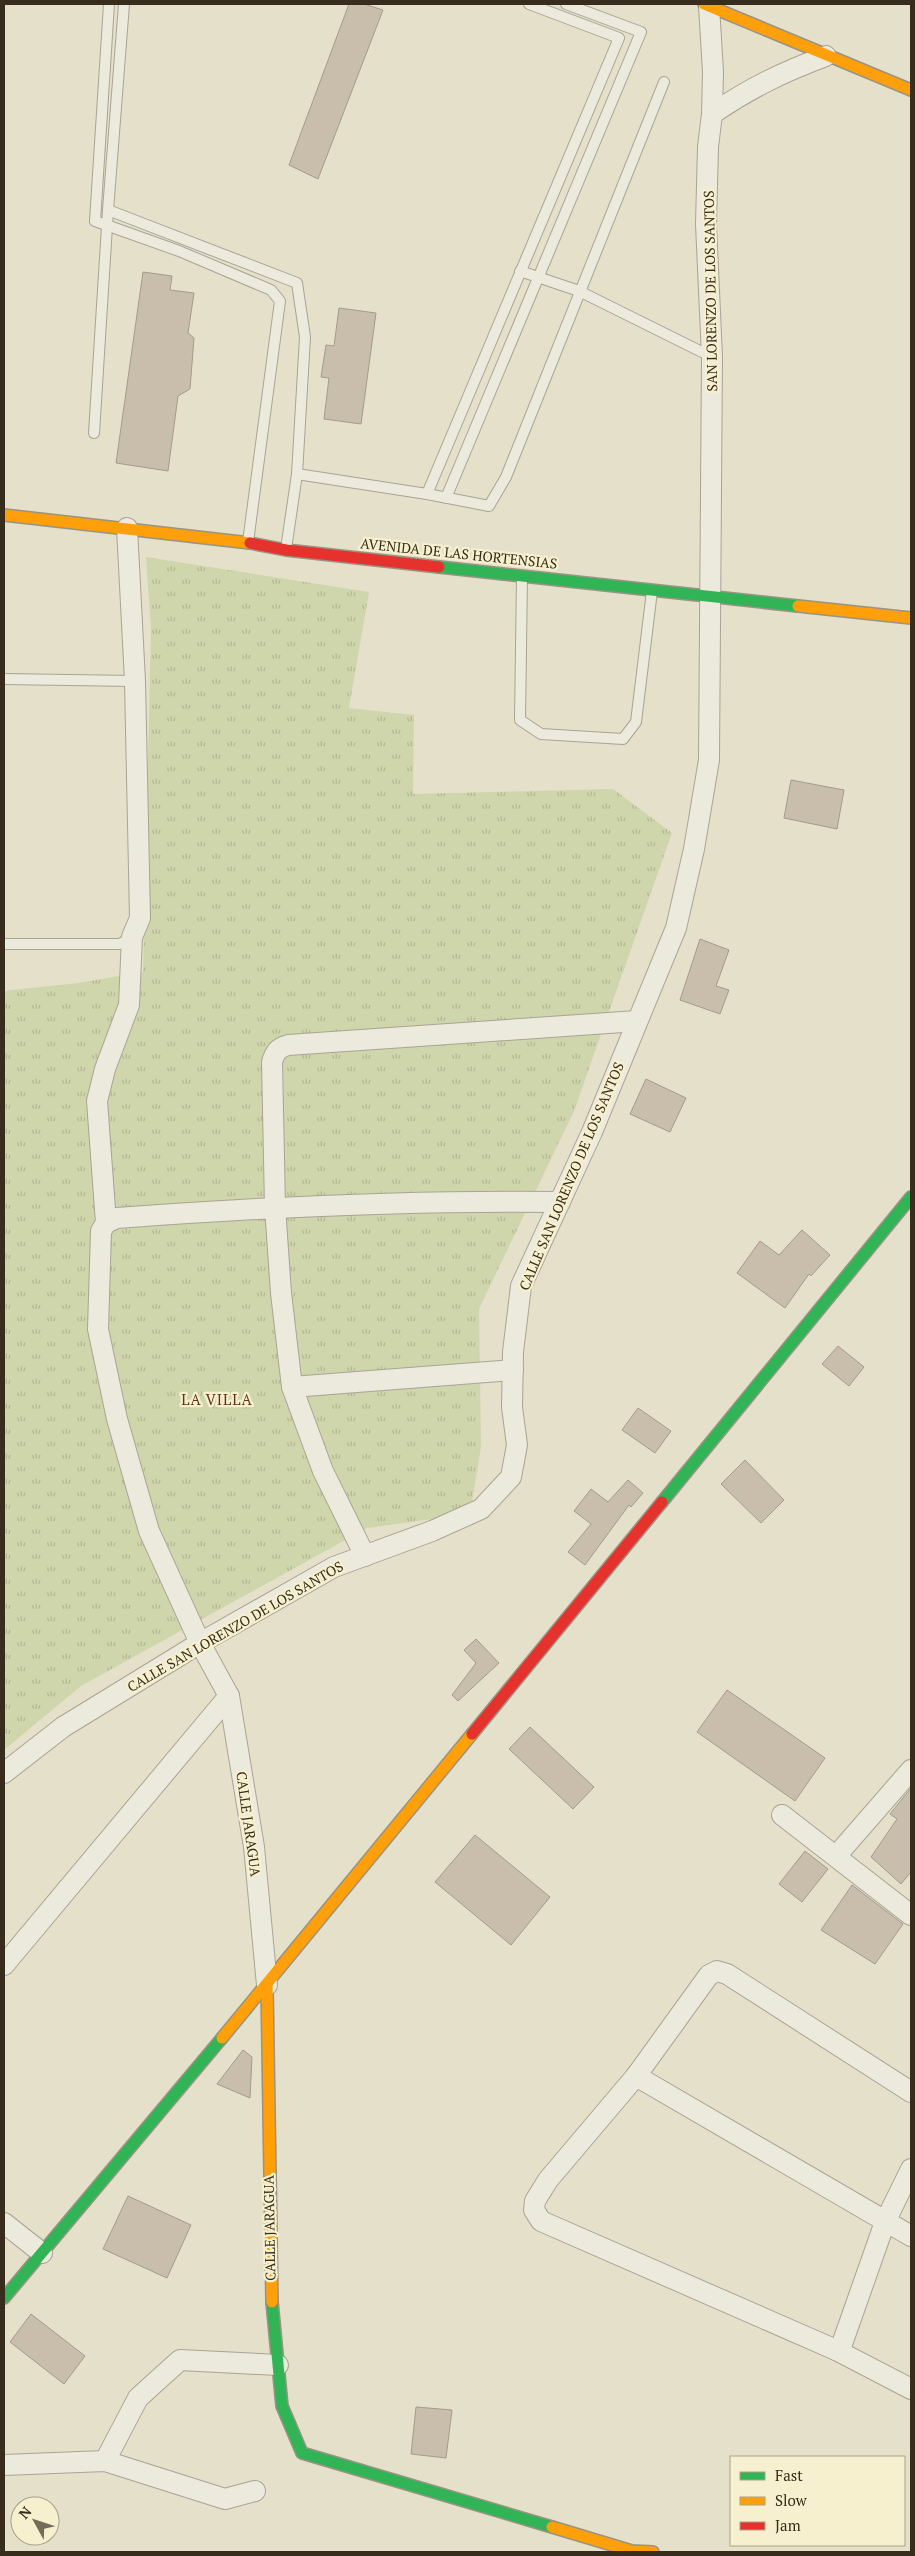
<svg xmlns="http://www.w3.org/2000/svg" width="915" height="2556" font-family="'PT Serif',serif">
<defs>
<pattern id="grass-tufts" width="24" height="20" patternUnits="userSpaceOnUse" patternTransform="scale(1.25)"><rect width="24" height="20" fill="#d0d6ac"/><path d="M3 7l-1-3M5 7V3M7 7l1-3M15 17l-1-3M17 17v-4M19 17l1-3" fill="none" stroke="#b3b893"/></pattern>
</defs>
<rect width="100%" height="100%" fill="#e4e0ca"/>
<polygon fill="url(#grass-tufts)" points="146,557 369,592 349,708 414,715 413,794 613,789 672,833 574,1111 479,1309 481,1447 470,1514 367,1528 81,1686 4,1750 4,991 78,983 143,972 151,628"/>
<g fill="#c8beab" stroke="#a49b8a">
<polygon points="349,4 364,4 383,10 318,179 289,165"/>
<polygon points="143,272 172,276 170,290 194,293 188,333 194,338 190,389 178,396 168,471 116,463"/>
<polygon points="339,308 376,313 361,424 324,419 329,378 321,377 326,345 334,346"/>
<polygon points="791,780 844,790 837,829 784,818"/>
<polygon points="700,939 729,950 716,986 729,990 720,1014 680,1000"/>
<polygon points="646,1079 686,1098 670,1132 630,1114"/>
<polygon points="802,1230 830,1255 811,1276 809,1274 785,1308 737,1273 760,1241 779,1255"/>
<polygon points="838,1346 864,1367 849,1386 822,1364"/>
<polygon points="638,1408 671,1431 655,1453 622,1430"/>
<polygon points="745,1460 784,1500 761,1523 721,1484"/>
<polygon points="628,1480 643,1493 631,1507 629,1505 585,1565 568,1552 591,1524 574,1511 591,1489 608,1502"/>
<polygon points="476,1639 499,1663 458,1701 452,1695 476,1663 464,1650"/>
<polygon points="727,1690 825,1758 795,1801 697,1732"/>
<polygon points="530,1727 594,1787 573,1809 509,1749"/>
<polygon points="911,1788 911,1872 901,1884 871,1857 897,1819 890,1814"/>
<polygon points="475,1835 550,1897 511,1945 435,1882"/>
<polygon points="805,1851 828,1869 802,1902 779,1884"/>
<polygon points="852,1885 903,1924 875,1964 821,1930"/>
<polygon points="243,2050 252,2057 250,2098 217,2084"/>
<polygon points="128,2196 191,2225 167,2278 103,2249"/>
<polygon points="31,2314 85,2356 64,2384 10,2342"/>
<polygon points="416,2407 452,2410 446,2458 411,2454"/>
</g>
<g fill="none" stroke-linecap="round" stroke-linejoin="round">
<g stroke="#a9a494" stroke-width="12">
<g id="lane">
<polyline points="109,4 95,221 179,251 271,290 280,301 248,542"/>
<polyline points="124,4 108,210 297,283 305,337 297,474 286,549"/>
<polyline points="520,271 579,291 712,357"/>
<polyline points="94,433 108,210"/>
<polyline points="297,474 427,494 619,38 529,4"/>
<polyline points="427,494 489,506 506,477 664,82"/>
<polyline points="446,498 641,32 566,4"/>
<polyline points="522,576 520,720 541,734 623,739 636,722 652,591"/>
<polyline points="4,679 135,681"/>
<polyline points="4,944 120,944 132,937"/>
</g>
</g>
<g stroke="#a9a494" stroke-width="22">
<g id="street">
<path d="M712 114C750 88 783 72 826 56"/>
<polyline points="106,1223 97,1101 105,1069 129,1005 132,937 140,918 135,681 127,528"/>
<polyline points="292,1387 513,1370"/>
<path d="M365 1556 323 1471 292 1387 281 1293 275 1207 272 1062C275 1052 278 1048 288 1045L637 1021"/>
<polyline points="4,1773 63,1727 200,1643 334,1567 432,1531 481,1509 511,1477 517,1445 512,1407 513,1352 521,1286 592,1132 676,928 694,849 709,760 712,357 706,224 708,147 712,114 713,72 709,6"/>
<polyline points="782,1815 911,1915"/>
<polyline points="837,1855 911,1770"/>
<polyline points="4,1965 229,1696"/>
<path d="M267 1985 254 1847 229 1696 200 1643 149 1531 117 1419 98 1329 101 1231 106 1223 117 1218C264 1207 412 1200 560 1202"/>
<polyline points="636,2076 911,2236"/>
<polyline points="911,2092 727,1974 717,1971 709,1975 636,2076 548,2180 535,2201 534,2210 541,2221 836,2350 842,2344 885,2222 911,2169"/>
<polyline points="4,2223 42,2253"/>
<polyline points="836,2350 911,2389"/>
<polyline points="105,2461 138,2398 180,2360 278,2365"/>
<polyline points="4,2465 105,2461 225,2499 255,2491"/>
</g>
</g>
<g stroke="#999384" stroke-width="14">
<g id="fast">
<polyline points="439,567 798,606"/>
<polyline points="662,1502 911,1197"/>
<polyline points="4,2298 222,2038"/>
<polyline points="272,2302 282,2406 302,2453 552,2527"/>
</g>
</g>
<g stroke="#999384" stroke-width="14">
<g id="slow">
<polyline points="704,4 911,90"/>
<polyline points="4,515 250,543"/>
<polyline points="798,606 911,618"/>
<polyline points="267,1985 272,2302"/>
<polyline points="222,2038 472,1734"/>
<polyline points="552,2527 632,2551 653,2552"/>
</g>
</g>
<g stroke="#999384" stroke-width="14">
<g id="jam">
<polyline points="250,543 286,550 439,567"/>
<polyline points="472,1734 662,1502"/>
</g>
</g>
<use href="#lane" stroke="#ece9dd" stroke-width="10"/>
<use href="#street" stroke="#ece9dd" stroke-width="20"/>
<use href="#fast" stroke="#30b455" stroke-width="11"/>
<use href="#slow" stroke="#ff9f0a" stroke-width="11"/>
<use href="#jam" stroke="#e5322d" stroke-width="11"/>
</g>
<g text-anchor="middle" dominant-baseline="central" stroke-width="4.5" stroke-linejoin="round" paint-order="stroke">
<g font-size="14" fill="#382d1c" stroke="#f7f0cf">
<text transform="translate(710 291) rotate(-91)">SAN LORENZO DE LOS SANTOS</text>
<text transform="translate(459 553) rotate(6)">AVENIDA DE LAS HORTENSIAS</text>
<text transform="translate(571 1176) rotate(-67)">CALLE SAN LORENZO DE LOS SANTOS</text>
<text transform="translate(235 1626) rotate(-30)">CALLE SAN LORENZO DE LOS SANTOS</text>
<text transform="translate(249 1824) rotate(82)">CALLE JARAGUA</text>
<text transform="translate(269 2228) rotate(-91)">CALLE JARAGUA</text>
</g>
<g font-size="15" letter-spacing="1" fill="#66321a" stroke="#f7f0cf">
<text x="217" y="1399">LA VILLA</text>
</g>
</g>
<rect width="915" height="2556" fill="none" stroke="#382d1c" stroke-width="10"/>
<rect x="730" y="2456" width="175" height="90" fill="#f7f0cf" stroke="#aba287"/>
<rect x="740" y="2472" width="25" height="8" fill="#30b455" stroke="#aba287"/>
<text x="775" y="2481" font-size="15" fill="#382d1c">Fast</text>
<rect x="740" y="2497" width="25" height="8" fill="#ff9f0a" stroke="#aba287"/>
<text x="775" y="2506" font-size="15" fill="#382d1c">Slow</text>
<rect x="740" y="2522" width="25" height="8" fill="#e5322d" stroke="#aba287"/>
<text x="775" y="2531" font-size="15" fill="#382d1c">Jam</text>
<g transform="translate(35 2521) rotate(310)"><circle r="24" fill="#f7f0cf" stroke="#aba287"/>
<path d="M0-4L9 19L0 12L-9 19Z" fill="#746c59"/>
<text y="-8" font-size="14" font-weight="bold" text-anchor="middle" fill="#382d1c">N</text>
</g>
</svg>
